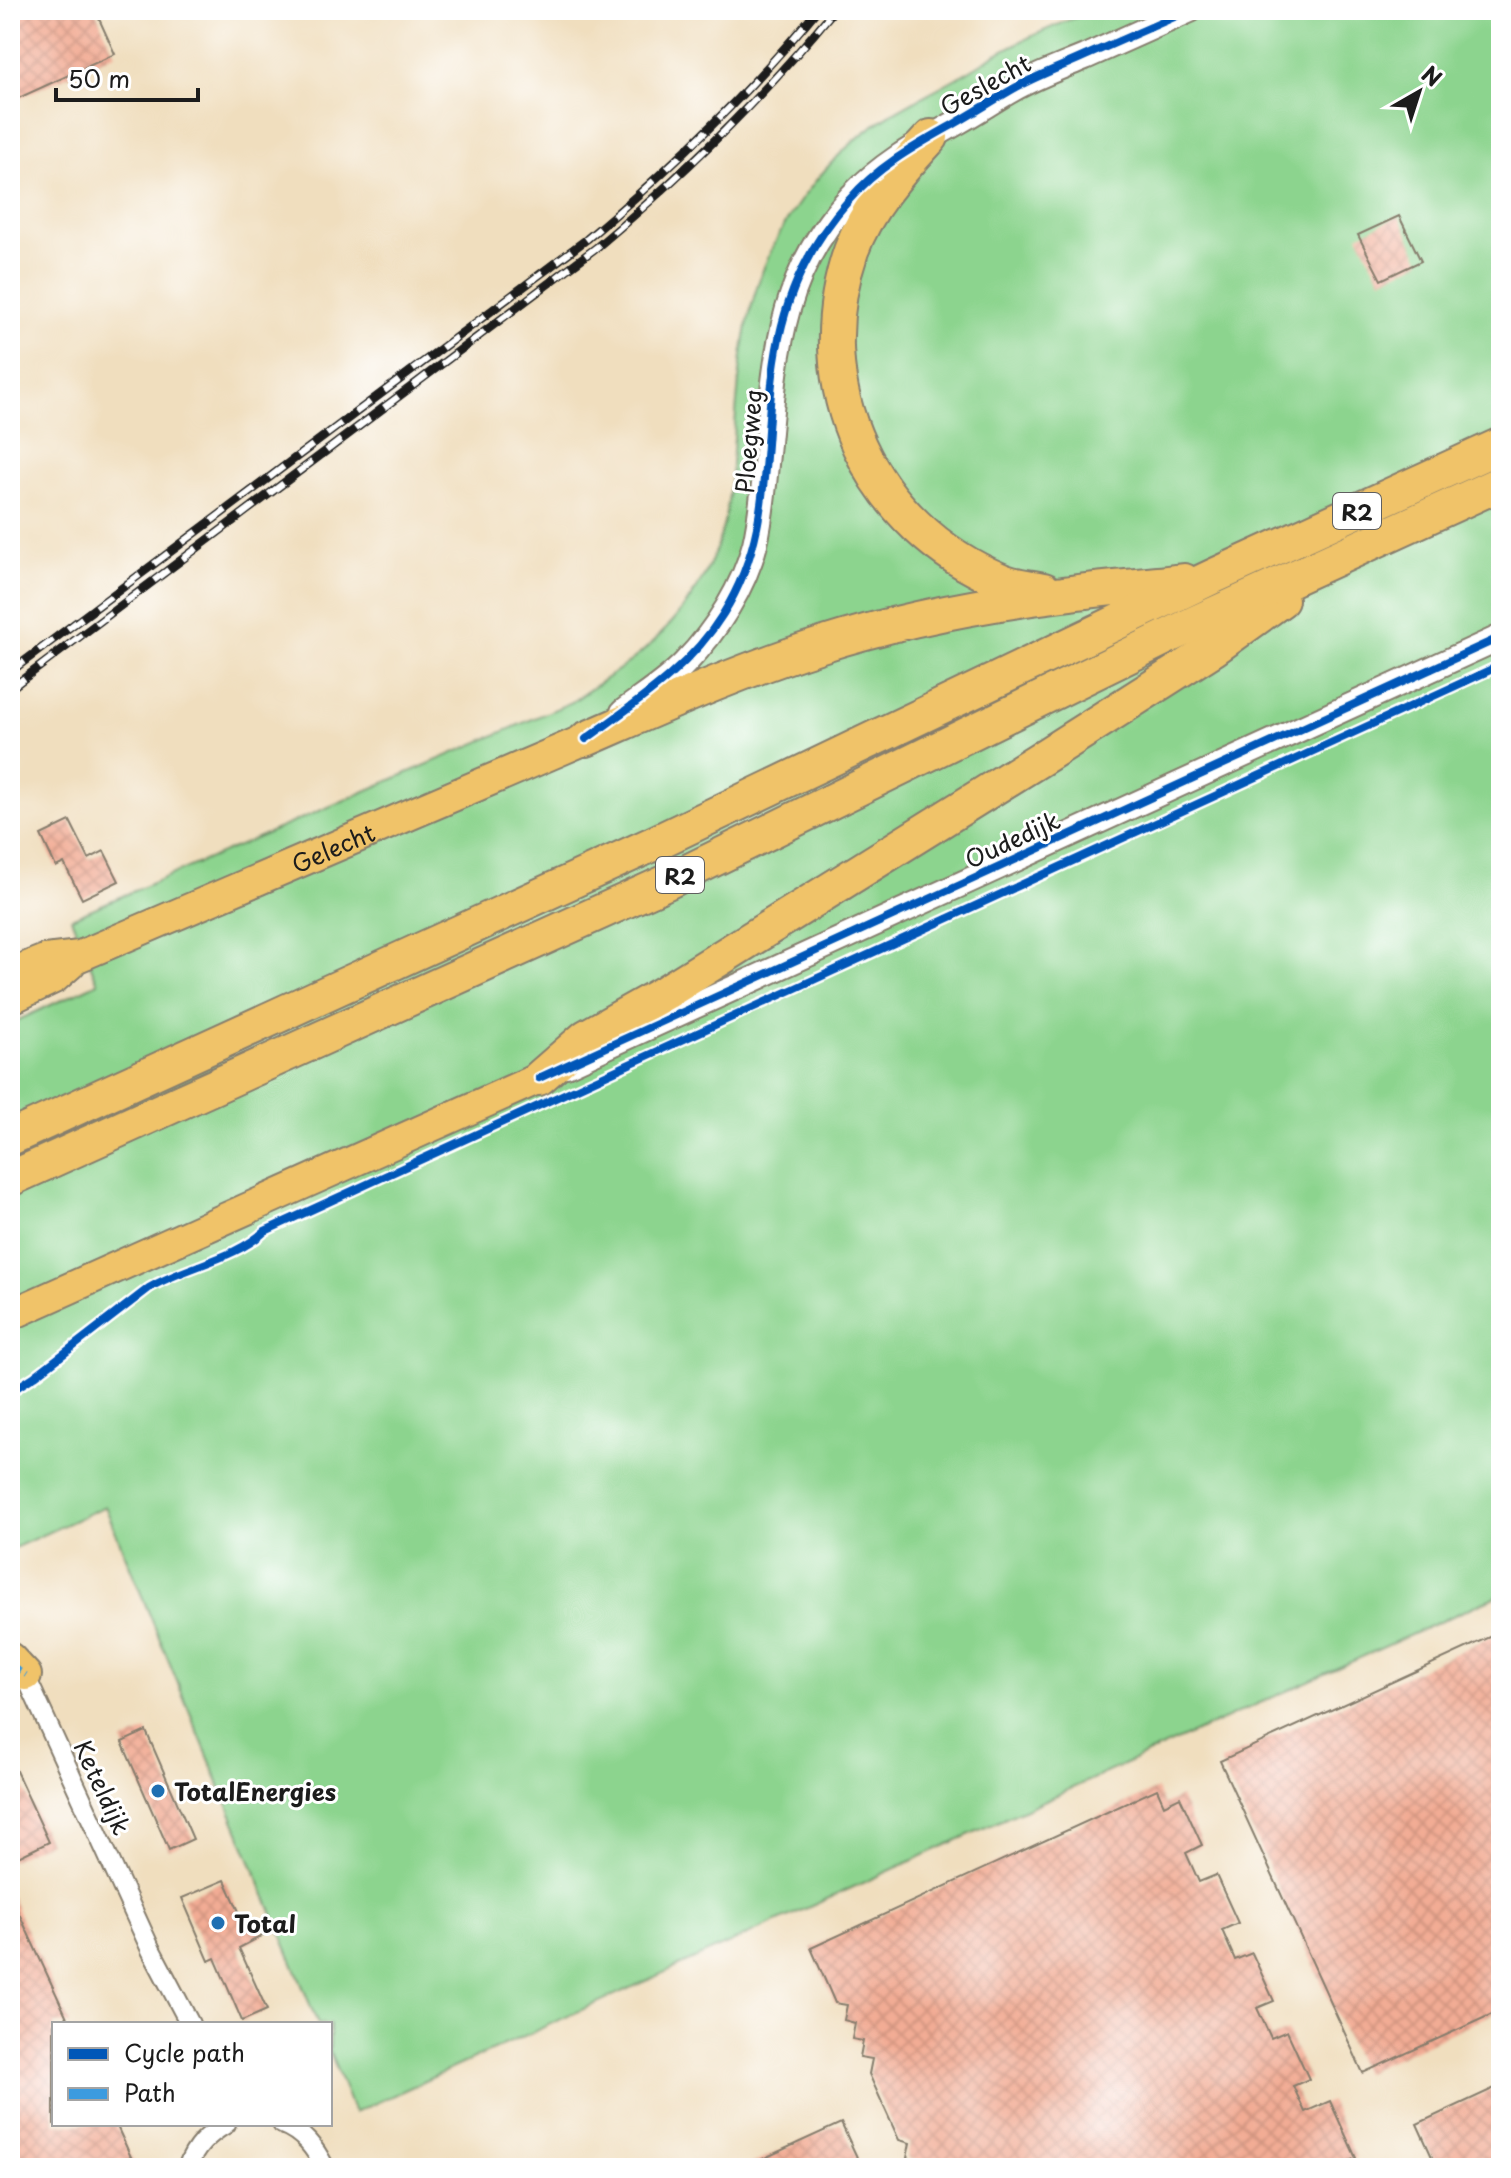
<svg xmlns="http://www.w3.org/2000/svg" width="1511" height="2178" font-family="'Playpen Sans',sans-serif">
<defs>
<pattern id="building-cross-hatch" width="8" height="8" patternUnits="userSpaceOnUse" patternTransform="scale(2)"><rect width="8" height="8" fill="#f2ac94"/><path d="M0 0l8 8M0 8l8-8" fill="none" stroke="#cf937f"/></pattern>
</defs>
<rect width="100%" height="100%" fill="#fff"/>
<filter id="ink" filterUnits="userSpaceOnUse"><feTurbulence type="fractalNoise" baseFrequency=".0125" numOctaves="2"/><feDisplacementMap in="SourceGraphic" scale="16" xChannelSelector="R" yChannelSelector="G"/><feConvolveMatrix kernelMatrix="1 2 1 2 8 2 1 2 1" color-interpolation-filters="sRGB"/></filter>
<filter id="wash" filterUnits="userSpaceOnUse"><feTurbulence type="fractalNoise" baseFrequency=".006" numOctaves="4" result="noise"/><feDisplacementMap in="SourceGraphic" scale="32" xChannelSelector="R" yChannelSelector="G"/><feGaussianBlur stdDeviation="1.8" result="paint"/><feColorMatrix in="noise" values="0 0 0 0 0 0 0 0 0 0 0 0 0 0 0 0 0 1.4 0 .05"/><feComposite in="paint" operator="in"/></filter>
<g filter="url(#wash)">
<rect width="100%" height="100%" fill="#f0debe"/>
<path fill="#8cd48e" stroke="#547855" stroke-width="2" d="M1093 10H1501V1594L354 2113 330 2053V2024H318L105 1506 10 1550V1024L98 983 71 918 572 702C602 680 638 660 663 632 689 605 711 570 721 534 729 507 731 478 733 451 738 389 741 325 764 267 783 218 820 169 860 136 889 112 925 96 958 77 972 70 986 60 1000 52 1029 36 1062 23 1093 10Z"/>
<g id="blocks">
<g fill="url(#building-cross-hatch)">
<polygon points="10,10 95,10 115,54 10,102"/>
<polygon points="1399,216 1421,261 1381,280 1358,235"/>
<polygon points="70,821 89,859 104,851 119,881 82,899 64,863 56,867 41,835"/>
<polygon points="1501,1632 1501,2010 1363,2073 1220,1761"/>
<polygon points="146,1731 193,1839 169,1850 122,1742"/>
<polygon points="10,1758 49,1842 10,1861"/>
<polygon points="1157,1789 1164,1805 1180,1797 1202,1845 1186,1853 1199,1882 1216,1875 1238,1923 1222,1930 1235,1960 1252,1953 1274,2001 1257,2008 1271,2038 1287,2031 1309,2079 1293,2086 1305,2112 1330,2101 1356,2158 1334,2168 916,2168 918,2161 907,2158 910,2143 899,2140 869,2074 872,2059 860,2057 863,2041 852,2039 855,2023 844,2020 847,2005 835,2003 811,1948"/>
<polygon points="225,1880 245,1925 257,1920 264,1935 239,1948 267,2010 242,2021 215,1958 209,1961 182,1898"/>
<polygon points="10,1894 70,2024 54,2024 54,2124 116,2124 136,2168 10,2168"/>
<polygon points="1501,2085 1501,2168 1437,2168 1417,2124"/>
<polygon points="841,2123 862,2168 743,2168"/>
</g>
</g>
</g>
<g filter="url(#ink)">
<use href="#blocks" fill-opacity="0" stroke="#867d6d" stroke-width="2"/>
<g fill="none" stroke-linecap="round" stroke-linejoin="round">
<g stroke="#867d6d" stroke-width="22">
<g id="minor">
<polyline points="22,1668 151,1950 190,2024"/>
<path d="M282 2124C303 2132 315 2148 325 2168"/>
<path d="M187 2168C195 2147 207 2135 226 2124"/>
</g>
</g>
<g stroke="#867d6d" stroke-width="28">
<g id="tertiary">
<path d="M623 712C644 696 667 682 685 663 716 631 744 587 755 544 762 514 764 484 767 454 776 355 780 272 852 196 884 162 921 143 961 120 979 110 995 99 1013 89 1036 76 1061 67 1085 57 1120 41 1155 26 1190 10"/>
<polyline points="566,1065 1501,637"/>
</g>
</g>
<g stroke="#867d6d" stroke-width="34">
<g id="primary">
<path id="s1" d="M10 974 45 960 80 956 586 739"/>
<polyline points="10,999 54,978 70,964"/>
<polyline points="10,1315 539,1078"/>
<polyline points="10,1658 26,1675"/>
</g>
</g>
<g stroke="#867d6d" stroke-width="38">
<g id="motorway">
<path d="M931 137C900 171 867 206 851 251 804 386 870 527 1002 581 1014 586 1030 587 1044 590"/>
<path d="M586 739C662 706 739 671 818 646 895 621 982 604 1063 594 1103 588 1144 586 1184 581"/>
<polyline points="539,1078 586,1037 666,992 1048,754 1213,649 1281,600"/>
<polyline points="10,1138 653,844 1212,577 1501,445"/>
<polyline points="10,1179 667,882 1195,623 1501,483"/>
</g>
</g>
<use href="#minor" stroke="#fff" stroke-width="18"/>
<use href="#tertiary" stroke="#fff" stroke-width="24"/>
<use href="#primary" stroke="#f0c369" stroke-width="30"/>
<use href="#motorway" stroke="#f0c369" stroke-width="34"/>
<g stroke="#1c1c1c" stroke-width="9">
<g id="rail">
<path d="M10 672 587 239C670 169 748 94 817 10"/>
<path d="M10 689 597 247C683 175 763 97 834 10"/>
</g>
</g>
<use href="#rail" stroke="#fff" stroke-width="6" stroke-dasharray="18" stroke-linecap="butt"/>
<polyline stroke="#3c9bdf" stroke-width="6" stroke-dasharray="12 6" stroke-linecap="butt" points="10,1665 26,1675"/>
<g stroke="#fff" stroke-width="13">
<g id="cycleway">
<path d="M586 739C637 702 689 669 723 614 778 527 759 434 779 338 790 286 813 240 849 200 879 165 917 145 956 123 975 112 994 100 1013 89 1036 76 1061 67 1085 56 1120 41 1155 25 1190 10"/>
<polyline points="539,1078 1501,637"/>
<path d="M10 1392 35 1376 149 1288C183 1267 236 1259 265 1231L1501 665"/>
</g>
</g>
<use href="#cycleway" stroke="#0057b8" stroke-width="8"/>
</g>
</g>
<g fill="#1f6fb2" stroke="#fff" stroke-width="3">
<circle cx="158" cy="1791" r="8"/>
<circle cx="218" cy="1923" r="8"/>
</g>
<g text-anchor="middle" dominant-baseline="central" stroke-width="6" stroke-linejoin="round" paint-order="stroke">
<g fill="#fff" stroke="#606060" stroke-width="2">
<rect x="1333" y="493" width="48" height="36" rx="6"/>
<rect x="656" y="857" width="48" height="36" rx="6"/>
</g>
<g font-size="22" font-weight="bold" fill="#1c1c1c">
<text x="1357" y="511">R2</text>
<text x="680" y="875">R2</text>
</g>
<g font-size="24" fill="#1c1c1c" stroke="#fff">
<text transform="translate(985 84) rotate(-29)">Geslecht</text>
<text transform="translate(748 441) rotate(-85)">Ploegweg</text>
<text transform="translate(1012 839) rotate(-25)">Oudedijk</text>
<text stroke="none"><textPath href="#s1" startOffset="348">Gelecht</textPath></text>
<text transform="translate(103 1787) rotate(65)">Keteldijk</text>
</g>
<g font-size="24" font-weight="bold" fill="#1c1c1c" stroke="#fff" text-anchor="start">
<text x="174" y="1791">TotalEnergies</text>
<text x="234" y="1923">Total</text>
</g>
</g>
<rect width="1511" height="2178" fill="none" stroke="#fff" stroke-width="40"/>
<rect x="52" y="2022" width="280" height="104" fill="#ffffff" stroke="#a4a4a4" stroke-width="2"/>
<rect x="68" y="2048" width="40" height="12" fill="#0057b8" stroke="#a4a4a4" stroke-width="2"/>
<text x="124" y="2062" font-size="24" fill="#1c1c1c">Cycle path</text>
<rect x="68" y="2088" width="40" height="12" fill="#3c9bdf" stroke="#a4a4a4" stroke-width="2"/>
<text x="124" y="2102" font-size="24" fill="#1c1c1c">Path</text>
<g transform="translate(1419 92) rotate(39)" stroke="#ffffff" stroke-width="6" paint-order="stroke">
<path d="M0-6L14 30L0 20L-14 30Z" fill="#1c1c1c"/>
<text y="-12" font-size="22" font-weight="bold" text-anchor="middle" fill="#1c1c1c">N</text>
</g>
<path d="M56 88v12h142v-12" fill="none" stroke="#1c1c1c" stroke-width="4"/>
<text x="68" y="88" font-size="24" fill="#1c1c1c" stroke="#ffffff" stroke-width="6" paint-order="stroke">50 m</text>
</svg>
